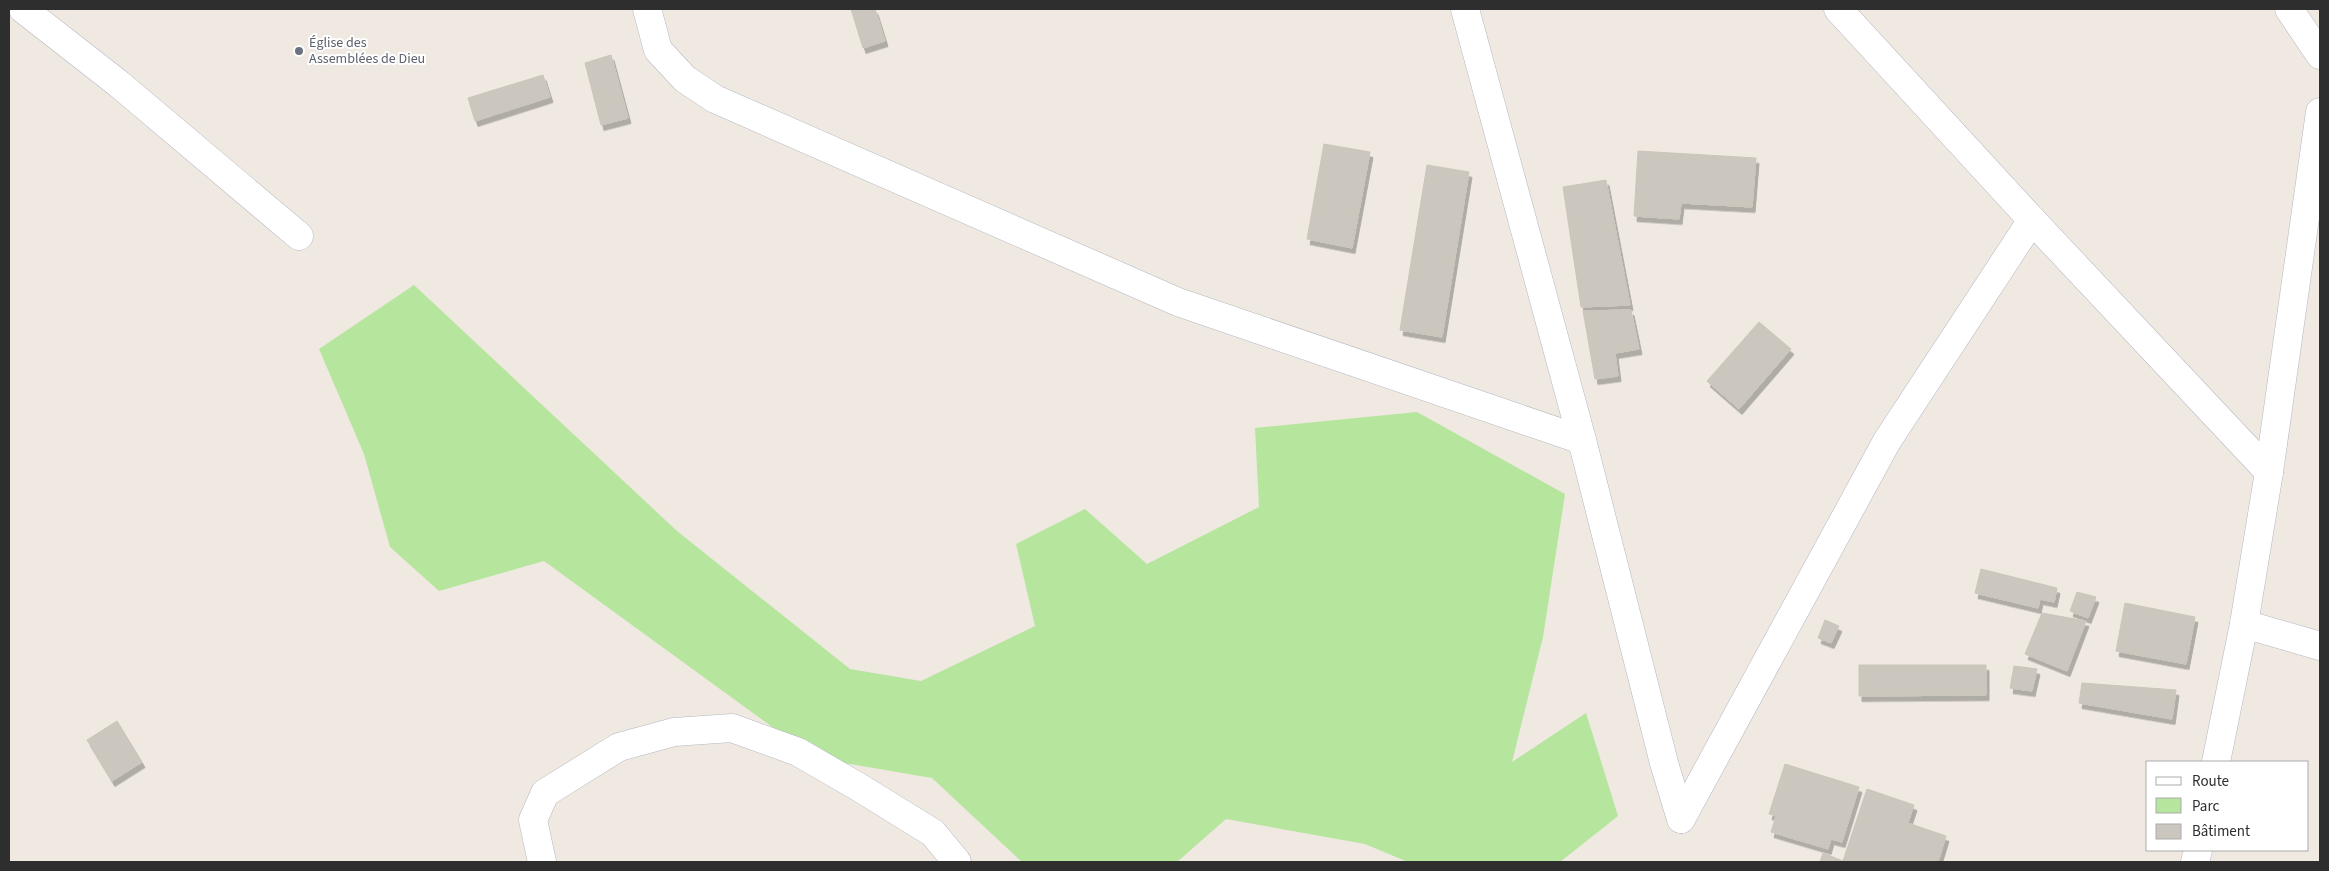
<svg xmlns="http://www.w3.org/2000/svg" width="2329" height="871" font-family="'Source Sans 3',sans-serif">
<defs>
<filter id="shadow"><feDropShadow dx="3" dy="5.5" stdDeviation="0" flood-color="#0004"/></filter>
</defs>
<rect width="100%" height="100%" fill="#efe9e1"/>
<polygon fill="#b6e59e" points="414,285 677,531 850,669 921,681 1035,626 1016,544 1085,509 1147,564 1259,507 1255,428 1417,412 1565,494 1543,637 1512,762 1586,713 1618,816 1560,862 1408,862 1365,844 1226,819 1177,862 1022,862 932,778 815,758 544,561 439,591 390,547 364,454 319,349"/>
<g fill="#cbc7bf" stroke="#cbc5ba" filter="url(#shadow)">
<polygon points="851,9 875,9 885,41 863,48"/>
<polygon points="611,55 628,118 601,125 585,63"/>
<polygon points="543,75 550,97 475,121 468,98"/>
<polygon points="1324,144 1370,152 1352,248 1307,239"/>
<polygon points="1638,151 1756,158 1752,207 1681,203 1679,219 1634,216"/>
<polygon points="1427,165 1469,172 1442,337 1400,330"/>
<polygon points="1606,180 1630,305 1581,307 1563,187"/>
<polygon points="1631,310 1639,349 1615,353 1618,376 1595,379 1583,311"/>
<polygon points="1759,322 1791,349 1739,409 1707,381"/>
<polygon points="1981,569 2057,588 2054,602 2040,599 2038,608 1975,593"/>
<polygon points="2077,592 2096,597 2088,618 2070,611"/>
<polygon points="2125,603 2195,617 2186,664 2116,651"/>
<polygon points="2042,613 2086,621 2067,671 2025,654"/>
<polygon points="1825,620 1839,626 1831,643 1818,638"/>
<polygon points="1859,665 1986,665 1986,695 1859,696"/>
<polygon points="2014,666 2037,669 2032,691 2010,688"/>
<polygon points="2082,683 2176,690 2172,719 2079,703"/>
<polygon points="117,721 142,762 112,781 87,740"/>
<polygon points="1785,764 1859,787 1842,842 1831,839 1828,849 1771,832 1776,816 1769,814"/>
<polygon points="1867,789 1914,805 1908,823 1946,836 1938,862 1820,862 1823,853 1843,861"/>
</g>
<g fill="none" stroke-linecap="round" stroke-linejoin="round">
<g stroke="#b4b7c1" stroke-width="29">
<g id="minor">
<polyline points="23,9 119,84 299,236"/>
<polyline points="647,9 658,50 685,79 715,99 1178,302 1582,440"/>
<polyline points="1465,9 1582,440 1664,763 1681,819"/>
<polyline points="1838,9 2032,220 2269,472"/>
<polyline points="2289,9 2320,55"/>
<polyline points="2244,624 2320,646"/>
<polyline points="2216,762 2244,624 2269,472 2320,112"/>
<polyline points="1681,819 1887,441 2032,220"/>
<polyline points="542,862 533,820 545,793 619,747 674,732 732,728 798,752 857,786 933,833 957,862"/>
<polyline points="2195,862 2198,850"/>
</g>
</g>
<use href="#minor" stroke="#fff" stroke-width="28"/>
</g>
<circle fill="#6b7280" stroke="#fff" stroke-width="2" cx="299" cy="51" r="5"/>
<g text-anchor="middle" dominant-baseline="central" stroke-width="4" stroke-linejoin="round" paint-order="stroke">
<g font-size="14" fill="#5b616d" stroke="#fff" text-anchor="start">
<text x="309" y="43">Église des<tspan x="309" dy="16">Assemblées de Dieu</tspan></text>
</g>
</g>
<rect width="2329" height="871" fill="none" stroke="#2e2e2e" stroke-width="20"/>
<rect x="2146" y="761" width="162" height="90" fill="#ffffff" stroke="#ababab"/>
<rect x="2156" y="777" width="25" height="8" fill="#ffffff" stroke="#ababab"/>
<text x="2192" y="786" font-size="15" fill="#2e2e2e">Route</text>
<rect x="2156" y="798" width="25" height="15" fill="#b6e59e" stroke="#ababab"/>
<text x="2192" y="811" font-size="15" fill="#2e2e2e">Parc</text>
<rect x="2156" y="824" width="25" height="15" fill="#cbc7bf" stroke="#ababab"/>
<text x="2192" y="836" font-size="15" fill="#2e2e2e">Bâtiment</text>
</svg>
